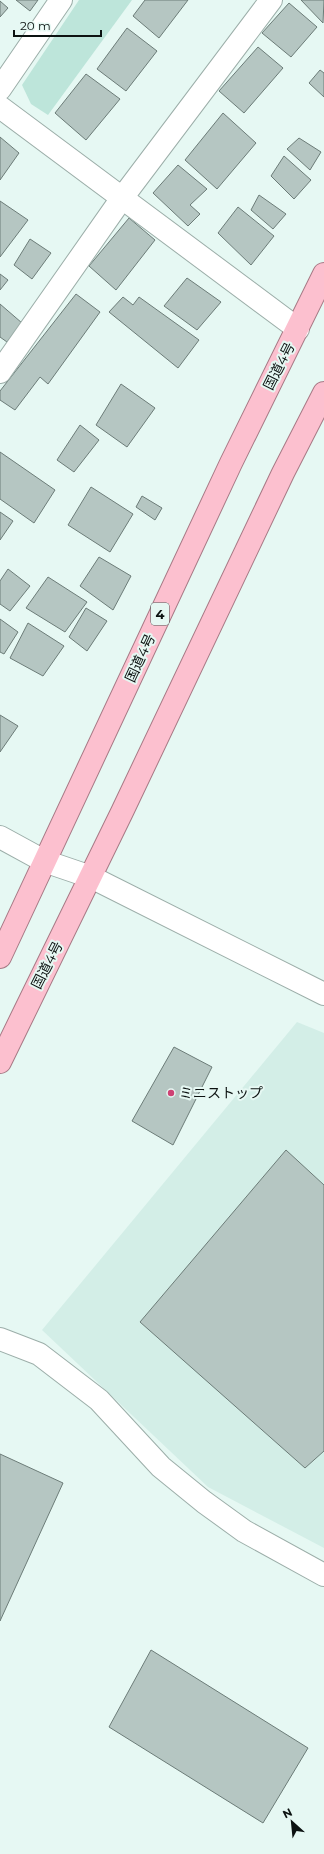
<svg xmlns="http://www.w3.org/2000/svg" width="324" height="1854" font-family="Montserrat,'Noto Sans JP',sans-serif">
<rect width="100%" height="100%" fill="#e6f8f3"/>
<polygon fill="#d3eee7" points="297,1022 324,1033 324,1548 208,1487 42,1330"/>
<polygon fill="#bde5da" points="79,0 132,0 48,115 31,104 22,85"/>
<g fill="#b5c6c2" stroke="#6c7c78">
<polygon points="16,0 38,0 30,11"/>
<polygon points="145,0 188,0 159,38 133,16"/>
<polygon points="301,0 324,0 323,23"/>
<polygon points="0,1 8,8 0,17"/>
<polygon points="289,3 317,27 291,57 262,33"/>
<polygon points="127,28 157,51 126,91 97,69"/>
<polygon points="258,47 283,68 244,113 219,91"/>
<polygon points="320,70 324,73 324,97 309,83"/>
<polygon points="86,74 120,99 86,140 55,113"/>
<polygon points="223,113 256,143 217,189 185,160"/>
<polygon points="0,137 19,153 0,180"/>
<polygon points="299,138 321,152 310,170 287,149"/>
<polygon points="284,156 311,180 294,199 271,176"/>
<polygon points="178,165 207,189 190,205 200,214 188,226 153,193"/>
<polygon points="259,195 286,214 273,229 251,210"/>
<polygon points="0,201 28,220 0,257"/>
<polygon points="238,207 274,236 251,265 218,233"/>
<polygon points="129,218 155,240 116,290 89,266"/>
<polygon points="30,239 51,253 32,279 14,265"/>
<polygon points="0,274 8,280 0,290"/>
<polygon points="187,278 221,302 197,330 164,306"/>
<polygon points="76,294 100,312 48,384 40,377 15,410 0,400 0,391"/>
<polygon points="123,297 133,305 139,297 199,340 178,368 109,312"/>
<polygon points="0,304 22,323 7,342 0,337"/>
<polygon points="121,384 155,408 127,447 96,425"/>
<polygon points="80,425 99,440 74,472 57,460"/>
<polygon points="0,452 55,490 34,523 0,499"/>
<polygon points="91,487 133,514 110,552 68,525"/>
<polygon points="142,496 162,508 155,520 136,507"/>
<polygon points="0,512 13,521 0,540"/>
<polygon points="99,557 131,576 113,610 80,586"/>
<polygon points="8,569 30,586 10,611 0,604 0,581"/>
<polygon points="48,577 87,602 65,632 26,608"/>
<polygon points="86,608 107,621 87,651 69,637"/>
<polygon points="0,619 18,632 4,654 0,652"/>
<polygon points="28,623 64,646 43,676 10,658"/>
<polygon points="0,715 18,726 0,752"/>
<polygon points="174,1047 212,1067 173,1145 132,1121"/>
<polygon points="286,1150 324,1185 324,1451 305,1468 140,1322"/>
<polygon points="0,1454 63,1483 0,1621"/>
<polygon points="151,1650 308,1748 263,1823 109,1727"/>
</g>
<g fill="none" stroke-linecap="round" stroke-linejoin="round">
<g stroke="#9caea9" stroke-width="24">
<g id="minor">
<polyline points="0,89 61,0"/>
<polyline points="0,107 298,329"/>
<polyline points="0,372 122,198 271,0"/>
<polyline points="0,1339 39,1354 99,1400 161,1467 204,1502 244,1531 324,1575"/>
</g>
</g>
<g stroke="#9caea9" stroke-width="24">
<polyline id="tertiary" points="0,837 44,861 91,877 324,994"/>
</g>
<g stroke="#a77985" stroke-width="24">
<g id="trunk">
<polyline points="0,957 231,463 324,274"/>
<polyline points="0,1062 122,812 283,473 324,393"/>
</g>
</g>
<use href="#minor" stroke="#fff" stroke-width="22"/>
<use href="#tertiary" stroke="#fff" stroke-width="22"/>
<use href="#trunk" stroke="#fcc0cf" stroke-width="22"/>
</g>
<circle fill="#ce4274" stroke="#e6f8f3" stroke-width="1.5" cx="171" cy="1093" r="4"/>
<g text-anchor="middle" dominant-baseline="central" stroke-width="4" stroke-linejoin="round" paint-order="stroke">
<rect fill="#e6f8f3" stroke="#4d5755" stroke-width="1" x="151" y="603" width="18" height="22" rx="3"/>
<g font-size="13" font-weight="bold" fill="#0c1211">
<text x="160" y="614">4</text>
</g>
<g font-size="14" fill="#0c1211" stroke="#e6f8f3">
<text transform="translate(279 366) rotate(-63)">国道4号</text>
<text transform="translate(140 658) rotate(-65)">国道4号</text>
<text transform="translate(47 965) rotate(-63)">国道4号</text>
</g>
<g font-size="14" fill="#0c1211" stroke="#e6f8f3" text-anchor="start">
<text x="179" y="1093">ミニストップ</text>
</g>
</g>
<g transform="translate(292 1822) rotate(333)" stroke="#e6f8f3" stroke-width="3" paint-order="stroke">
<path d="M0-3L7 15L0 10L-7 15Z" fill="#0c1211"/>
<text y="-6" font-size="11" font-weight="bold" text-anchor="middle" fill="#0c1211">N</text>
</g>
<path d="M14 30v6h87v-6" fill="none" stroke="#0c1211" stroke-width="2"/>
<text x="20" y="30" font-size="12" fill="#0c1211" stroke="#e6f8f3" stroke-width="3" paint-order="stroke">20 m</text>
</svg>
